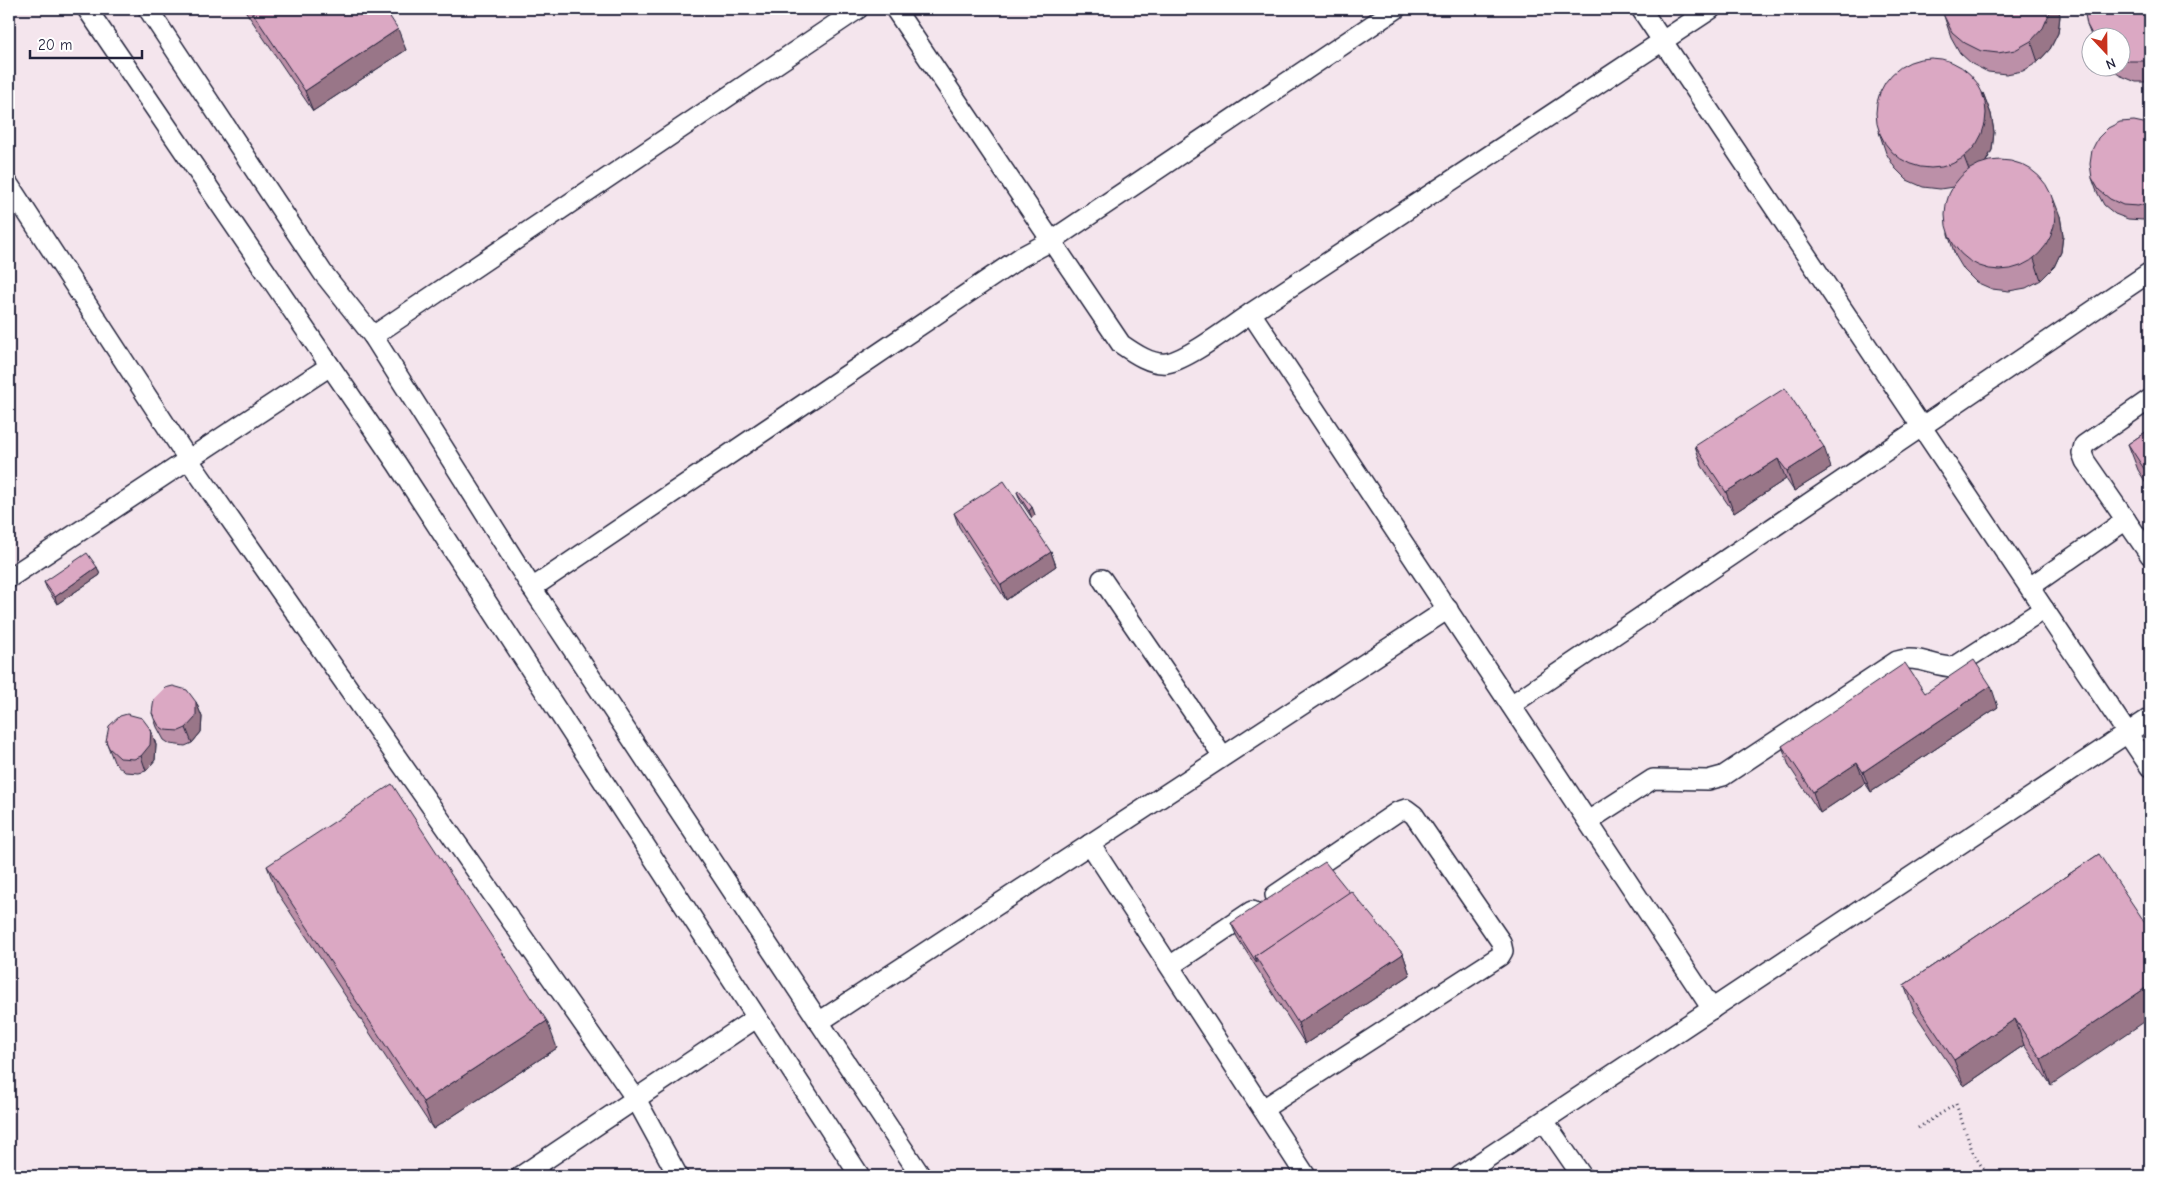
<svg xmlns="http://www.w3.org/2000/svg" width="2159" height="1185" font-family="'Comic Neue',sans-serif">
<rect width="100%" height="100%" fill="#fff"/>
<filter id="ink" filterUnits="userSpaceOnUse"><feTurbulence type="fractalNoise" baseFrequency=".02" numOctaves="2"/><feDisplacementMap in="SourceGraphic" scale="10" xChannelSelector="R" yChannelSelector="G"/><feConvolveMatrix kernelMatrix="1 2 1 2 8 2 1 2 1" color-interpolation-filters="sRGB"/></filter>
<g filter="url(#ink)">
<path fill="#f4e5ed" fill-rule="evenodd" d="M9 9H2150V1176H9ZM2092 38H2122V68H2092Z"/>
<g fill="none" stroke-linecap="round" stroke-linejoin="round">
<g stroke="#22223b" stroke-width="22">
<g id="service">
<polyline points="87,9 397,464 860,1176"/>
<polyline points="148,9 323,273 373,336 532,588 921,1176"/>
<path d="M895 9 1121 344C1134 353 1151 365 1167 363 1189 359 1231 326 1251 313L1711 9"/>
<polyline points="1641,9 2150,767"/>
<polyline points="9,185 188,459 636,1099 678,1176"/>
<polyline points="1251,313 1712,1009"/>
<polyline points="373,336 858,9"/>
<polyline points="2150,399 2084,445 2082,453 2085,461 2150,555"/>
<polyline points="9,578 330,366"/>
<polyline points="1102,579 1223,756"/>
<polyline points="2030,587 2126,520"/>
<polyline points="532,588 1021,257 1051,241 1396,9"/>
<polyline points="1511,705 2150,272"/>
<path d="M1588 821 1653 779 1708 780 1723 776 1897 661C1916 654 1934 667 1954 667L2044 609"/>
<polyline points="1090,844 1306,1176"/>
<polyline points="1170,966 1252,911"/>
<polyline points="819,1022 1448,609"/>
<polyline points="1263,1109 1500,956 1503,951 1501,942 1414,815 1406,809 1397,812 1275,895"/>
<polyline points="1544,1121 1582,1176"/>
<polyline points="521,1176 756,1018"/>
<polyline points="1460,1176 2150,718"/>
</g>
</g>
<polyline stroke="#22223b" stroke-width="3" stroke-dasharray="1 4" stroke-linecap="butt" points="1918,1128 1956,1104 1973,1153 1988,1176"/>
<use href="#service" stroke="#fff" stroke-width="19"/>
</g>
<g fill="#bc90a8" stroke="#22223b">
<polygon points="244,9 385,9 406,50 313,111"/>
<polygon points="2150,9 2150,82 2136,82 2119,75 2110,68 2122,68 2122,38 2092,38 2087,25"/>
<polygon points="1944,16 2060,16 2058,33 2050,49 2038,62 2023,71 2006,74 1988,72 1972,64 1960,53 1951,37"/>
<polygon points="1983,93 1991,114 1994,132 1992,150 1986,162 2060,216 2063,235 2061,252 2054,267 2041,280 2026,288 2009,291 1992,289 1976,282 1964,270 1955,255 1948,234 1953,187 1940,189 1923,187 1907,180 1895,168 1886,153 1879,132"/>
<polygon points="2150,125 2150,218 2143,220 2128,219 2115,214 2104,205 2097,192 2092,178"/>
<polygon points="2150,429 2150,489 2138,470 2128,444"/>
<polygon points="1695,446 1831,468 1794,491 1786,479 1734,513 1702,466"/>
<polygon points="1017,492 1032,507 1035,515 1032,518 1020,500"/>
<polygon points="954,513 1051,552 1056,566 1006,600 959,527"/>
<polygon points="97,567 100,575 57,604 47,589 44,582"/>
<polygon points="1925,693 1998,707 1871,792 1865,783 1820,813 1789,766 1782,746"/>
<polygon points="196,702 202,717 201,732 192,743 185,746 170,744 164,740 157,727 152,713"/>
<polygon points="151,730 156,745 155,760 146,771 139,773 125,772 114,762 106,741"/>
<polygon points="2099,854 2051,1085 2024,1045 1964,1086 1914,1012 1904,985"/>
<polygon points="267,866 557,1048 433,1129 277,892"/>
<polygon points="1350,893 1403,954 1410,975 1305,1044 1237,937 1231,923"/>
</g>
<g fill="#997688" stroke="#22223b">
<polygon points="2051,9 2059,9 2060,16 2058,33 2050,49 2038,62 2031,41"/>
<polygon points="398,29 406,50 313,111 305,91"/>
<polygon points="1983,93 1991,114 1994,132 1992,150 1984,165 1972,178 1964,157"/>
<polygon points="2052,195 2060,216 2063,235 2061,252 2054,267 2041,280 2034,259"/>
<polygon points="1824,447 1831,468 1794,491 1787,471"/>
<polygon points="1778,459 1786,479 1734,513 1726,492"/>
<polygon points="1032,507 1035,515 1032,518 1029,511"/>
<polygon points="1051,552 1056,566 1006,600 1001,585"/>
<polygon points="97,567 100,575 57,604 55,597"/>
<polygon points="1991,686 1998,707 1871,792 1863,772"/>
<polygon points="196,702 202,717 201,732 192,743 186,728"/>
<polygon points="151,730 156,745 155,760 146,771 141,756"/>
<polygon points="1857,763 1865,783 1820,813 1813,792"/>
<polygon points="1403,954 1410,975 1305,1044 1298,1023"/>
<polygon points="2150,985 2150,1018 2051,1085 2041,1059"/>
<polygon points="2015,1019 2024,1045 1964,1086 1954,1060"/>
<polygon points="547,1021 557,1048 433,1129 423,1102"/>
</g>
<g fill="#dba8c3" stroke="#22223b">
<polygon points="250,9 385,9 398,29 305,91"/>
<polygon points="1942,9 2051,9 2050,12 2043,28 2031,41 2015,50 1998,53 1981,51 1965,43 1952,32 1944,16"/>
<polygon points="2084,9 2150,9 2150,61 2129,61 2122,58 2122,38 2094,38 2087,25"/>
<circle cx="1931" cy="113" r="55"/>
<polygon points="2134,121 2148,124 2150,125 2150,202 2138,206 2123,205 2110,199 2099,190 2092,178 2090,164 2092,150 2098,138 2108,128 2120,122"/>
<circle cx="2000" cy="215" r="55"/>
<polygon points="1785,388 1824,447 1787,471 1778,459 1726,492 1695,446"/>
<polygon points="2150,429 2150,478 2128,444"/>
<polygon points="1004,481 1051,552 1001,585 954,513"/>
<polygon points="1019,491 1032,507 1029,511 1017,492"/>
<polygon points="87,553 97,567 55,597 44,582"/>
<polygon points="1974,660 1991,686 1863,772 1857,763 1813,792 1782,746 1905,663 1925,693"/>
<polygon points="173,686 187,690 196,702 196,717 186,728 179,731 165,730 159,726 152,713 154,699 165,688"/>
<polygon points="127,714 142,718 151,730 150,745 141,756 134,759 120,758 109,748 106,741 109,726 120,716"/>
<polygon points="392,784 547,1021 423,1102 267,866"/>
<polygon points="2099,854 2150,930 2150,985 2041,1059 2015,1019 1954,1060 1904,985"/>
<polygon points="1325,862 1350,893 1255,956 1257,963 1231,923"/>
<polygon points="1351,891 1403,954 1298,1023 1255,956"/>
</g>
</g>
<rect width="2159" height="1185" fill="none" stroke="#fff" stroke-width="30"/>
<rect x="15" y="15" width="2129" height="1155" fill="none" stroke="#22223b" stroke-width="2" filter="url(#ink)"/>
<g transform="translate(2106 52) rotate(158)"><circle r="24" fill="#ffffff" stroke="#a7a7b1"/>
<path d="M0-4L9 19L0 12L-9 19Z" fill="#c8321e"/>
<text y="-8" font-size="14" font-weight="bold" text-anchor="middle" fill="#22223b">N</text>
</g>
<path d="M30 50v8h112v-8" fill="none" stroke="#22223b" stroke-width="2.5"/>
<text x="38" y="50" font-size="15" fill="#22223b" stroke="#ffffff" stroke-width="4" paint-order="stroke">20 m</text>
</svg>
